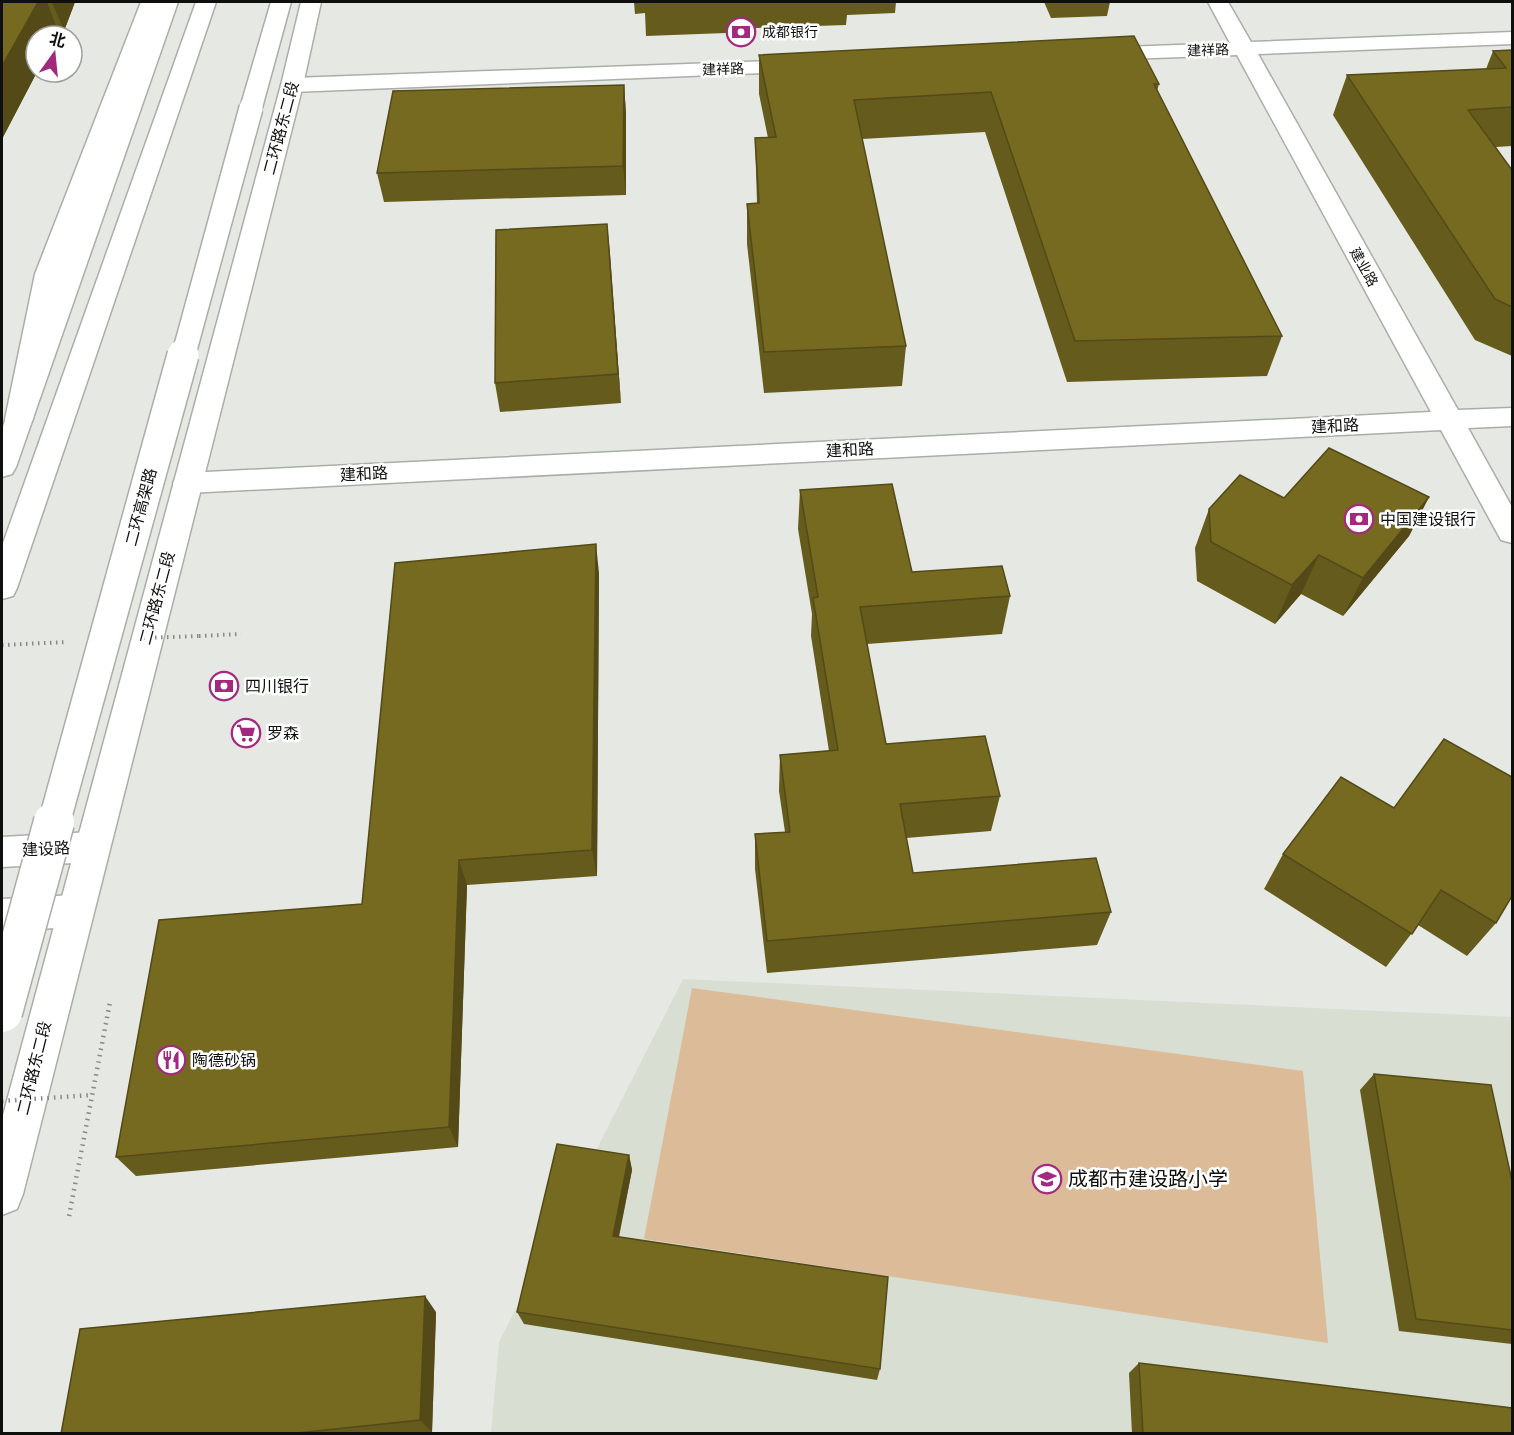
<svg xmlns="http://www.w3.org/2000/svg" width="1514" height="1435" font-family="'Crimson Pro','Noto Sans SC',serif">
<rect width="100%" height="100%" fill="#e6e9e3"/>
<polygon fill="#d8ded1" points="683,979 1512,1017 1512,1433 491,1434 499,1342"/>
<polygon fill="#dcbc98" points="692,988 1303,1071 1328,1343 644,1239"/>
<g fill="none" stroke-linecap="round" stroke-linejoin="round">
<g stroke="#abaea8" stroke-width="3">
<g id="minor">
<polygon points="1208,2 1228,2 1251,42 1512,32 1512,44 1258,54 1458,410 1512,408 1512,426 1468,428 1512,507 1512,543 1501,540 1441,430 187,493 177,490 173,483 177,476 187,473 1431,412 1237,55 1098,60 1090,59 1087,54 1090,49 1098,48 1230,43"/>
<polygon points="803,60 811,61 814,66 811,71 292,92 284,90 281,85 284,80 292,78"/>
<polygon points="91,832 103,836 109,847 103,858 91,862 2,867 2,837"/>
<polygon points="74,895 87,900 92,911 87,922 74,927 2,931 2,899"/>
</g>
</g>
<g stroke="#abaea8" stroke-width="3">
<g id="major">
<polygon points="158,2 178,2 16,467 12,474 2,477 2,429"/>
<polygon points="301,2 321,2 303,85 23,1194 17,1209 2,1215 2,1119 281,85"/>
</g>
</g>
<g stroke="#abaea8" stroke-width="3">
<g id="highway">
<polygon points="141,2 161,2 61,274 33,419 29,426 19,428 9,426 5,419 35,274"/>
<polygon points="196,2 216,2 17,588 13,596 2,599 2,546"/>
<polygon points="271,2 291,2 262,108 259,113 243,113 240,108"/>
</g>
</g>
<polyline stroke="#888a86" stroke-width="4" stroke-dasharray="1.5 4.5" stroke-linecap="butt" points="199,636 241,634"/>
<polyline stroke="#888a86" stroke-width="4.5" stroke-dasharray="1.5 5" stroke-linecap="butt" points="69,1216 110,1002"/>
<use href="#minor" fill="#fff" fill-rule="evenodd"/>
<use href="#major" fill="#fff" fill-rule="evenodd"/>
<use href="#highway" fill="#fff" fill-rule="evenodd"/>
<g stroke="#abaea8" stroke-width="26" stroke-linecap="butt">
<polyline id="highway-bridge-far2" points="183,357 251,108"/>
</g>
<g stroke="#abaea8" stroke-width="34" stroke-linecap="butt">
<polyline id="highway-bridge-far1" points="54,823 183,355"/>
</g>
<g stroke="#abaea8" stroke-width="43" stroke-linecap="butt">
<polyline id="highway-bridge" points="2,1012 54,822"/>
</g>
<g stroke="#888a86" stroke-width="4" stroke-dasharray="1.5 4.5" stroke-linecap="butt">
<polyline points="143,638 199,636"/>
<polyline points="2,645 67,642"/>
</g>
<polyline stroke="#888a86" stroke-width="4.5" stroke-dasharray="1.5 5" stroke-linecap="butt" points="2,1101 92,1095"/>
<use href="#highway-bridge-far2" stroke="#fff" stroke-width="23"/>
<use href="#highway-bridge-far1" stroke="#fff" stroke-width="31"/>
<use href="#highway-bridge" stroke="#fff" stroke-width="40"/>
</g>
<g fill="#655b1c">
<polygon points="2,2 75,2 64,31 58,31 56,36 36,36 37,72 2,139"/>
<polygon points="634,2 896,2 895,13 847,15 846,25 726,29 726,33 646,36 645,13 635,14"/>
<polygon points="1044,2 1110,2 1107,16 1051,18"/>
<polygon points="1512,50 1512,146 1496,147 1512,170 1512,356 1475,340 1333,115 1347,75 1486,69 1493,51"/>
<polygon points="759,55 1159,84 1157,91 1282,336 1267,376 1067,382 985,132 862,139 906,346 902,386 764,393 747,244 747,204 757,203 755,138 768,138 759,94"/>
<polygon points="624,85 626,114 626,195 384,202 377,173"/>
<polygon points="607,224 621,403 500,412 495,383"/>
<polygon points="800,490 912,572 1010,596 1002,634 867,644 886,744 1000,796 991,831 906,838 913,873 1111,912 1097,945 767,973 755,869 755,834 785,832 779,791 780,755 829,751 811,636 812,614 798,529"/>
<polygon points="1429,497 1409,536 1343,616 1301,594 1275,624 1197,581 1195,548 1209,509 1284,498"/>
<polygon points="599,573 597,876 467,885 458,1147 136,1176 116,1157 362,904"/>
<polygon points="1341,777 1496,923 1467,956 1418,925 1386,967 1264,889 1283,854"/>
<polygon points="1374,1074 1512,1181 1512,1344 1399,1331 1360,1090"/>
<polygon points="629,1155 632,1170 619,1237 880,1369 877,1380 524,1324 517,1312"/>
<polygon points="436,1312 432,1432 421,1434 61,1434"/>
<polygon points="1139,1363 1512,1434 1132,1434 1129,1373"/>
</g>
<g fill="#534a17">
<polygon points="38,2 47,2 58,31 56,36 36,36 37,72 2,139 2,66"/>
<polygon points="52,2 75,2 64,31"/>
<polygon points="624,85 626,114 626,195 623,166"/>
<polygon points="607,224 610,253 621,403 618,374"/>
<polygon points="1429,497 1409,536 1343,616 1363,578"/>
<polygon points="596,544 599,573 597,876 592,850"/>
<polygon points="1319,555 1301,594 1275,624 1292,585"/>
<polygon points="459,860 467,885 458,1147 449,1127"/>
<polygon points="629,1155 632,1170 616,1249 613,1236"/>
<polygon points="425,1296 436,1312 432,1432 420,1420"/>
</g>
<g fill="#766a21" stroke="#534a17" stroke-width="1.5">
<polygon points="2,2 38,2 2,66"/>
<polygon points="1134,36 1159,84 1154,84 1282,336 1075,341 991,92 854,100 906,346 764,352 747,204 759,203 755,138 776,137 759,55"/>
<polygon points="1512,50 1512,107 1468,110 1512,170 1512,307 1495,299 1347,75 1506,68 1493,51"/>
<polygon points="624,85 623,166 377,173 393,91"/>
<polygon points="607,224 618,374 495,383 496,230"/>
<polygon points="1329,448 1429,497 1363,578 1319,555 1292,585 1211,542 1209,509 1240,475 1284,498"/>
<polygon points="892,484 912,572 1002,566 1010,596 860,607 886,744 985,736 1000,796 900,804 913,873 1096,858 1111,912 767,941 755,834 790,832 780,755 838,750 813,598 818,597 800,490"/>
<polygon points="596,544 592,850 459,860 449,1127 116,1157 159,920 362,904 395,563"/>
<polygon points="1444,739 1512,777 1512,896 1496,923 1441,890 1412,934 1283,854 1341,777 1394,808"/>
<polygon points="1374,1074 1491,1085 1512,1181 1512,1330 1416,1319"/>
<polygon points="557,1144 629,1155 613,1236 888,1277 880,1369 517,1312"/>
<polygon points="425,1296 420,1420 288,1434 61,1434 80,1329"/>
<polygon points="1139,1363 1512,1408 1512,1434 1143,1434"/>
</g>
<defs>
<g id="bank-ring" transform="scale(1.5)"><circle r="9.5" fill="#fff" stroke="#a3297f" stroke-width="1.5"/><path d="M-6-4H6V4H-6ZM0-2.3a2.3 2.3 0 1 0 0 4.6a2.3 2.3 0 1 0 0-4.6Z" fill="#a3297f"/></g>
<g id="supermarket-ring" transform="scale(1.5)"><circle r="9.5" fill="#fff" stroke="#a3297f" stroke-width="1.5"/><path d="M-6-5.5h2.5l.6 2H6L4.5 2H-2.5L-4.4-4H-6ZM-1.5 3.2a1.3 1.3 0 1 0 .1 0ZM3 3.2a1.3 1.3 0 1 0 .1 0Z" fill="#a3297f"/></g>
<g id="restaurant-ring" transform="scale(1.5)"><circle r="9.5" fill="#fff" stroke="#a3297f" stroke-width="1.5"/><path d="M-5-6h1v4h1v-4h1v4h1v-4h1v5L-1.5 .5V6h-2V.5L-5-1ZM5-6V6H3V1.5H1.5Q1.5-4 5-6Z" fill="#a3297f"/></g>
<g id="school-ring" transform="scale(1.5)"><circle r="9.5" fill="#fff" stroke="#a3297f" stroke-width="1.5"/><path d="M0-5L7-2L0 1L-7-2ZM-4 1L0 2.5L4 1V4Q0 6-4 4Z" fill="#a3297f"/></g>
</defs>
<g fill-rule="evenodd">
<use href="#bank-ring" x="741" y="32"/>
<use href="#bank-ring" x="1359" y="519"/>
<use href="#bank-ring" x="224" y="686"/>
<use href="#supermarket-ring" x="246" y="733"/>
<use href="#restaurant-ring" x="171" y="1060"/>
<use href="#school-ring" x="1047" y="1179"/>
</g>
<g text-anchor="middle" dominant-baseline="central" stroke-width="5" stroke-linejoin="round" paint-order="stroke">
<g font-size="14" fill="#0f100e" stroke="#fff" text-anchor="start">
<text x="762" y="32">成都银行</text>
</g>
<g font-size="14" fill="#0f100e" stroke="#fff">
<text transform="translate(1208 50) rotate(-2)">建祥路</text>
<text transform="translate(723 69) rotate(-2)">建祥路</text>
<text transform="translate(1364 267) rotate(61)">建业路</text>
</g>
<g font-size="16" fill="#0f100e" stroke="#fff">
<text transform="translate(281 128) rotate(-75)">二环路东二段</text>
<text transform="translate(1335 426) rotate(-3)">建和路</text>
<text transform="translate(850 450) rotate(-3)">建和路</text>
<text transform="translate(364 474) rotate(-3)">建和路</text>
<text transform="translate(141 507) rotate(-75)">二环高架路</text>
<text transform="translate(157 598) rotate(-75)">二环路东二段</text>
<text transform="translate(46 849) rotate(-3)">建设路</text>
<text transform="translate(34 1068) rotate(-76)">二环路东二段</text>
</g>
<g font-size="16" fill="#0f100e" stroke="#fff" text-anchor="start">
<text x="1380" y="519">中国建设银行</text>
<text x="245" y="686">四川银行</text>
<text x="267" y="733">罗森</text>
<text x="192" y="1060">陶德砂锅</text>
</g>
<g font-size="20" fill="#0f100e" stroke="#fff" text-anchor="start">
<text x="1068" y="1179">成都市建设路小学</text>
</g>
</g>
<rect width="1514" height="1435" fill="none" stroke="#0f100e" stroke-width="6"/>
<g transform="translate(54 54) rotate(15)"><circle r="28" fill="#ffffff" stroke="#9f9f9f" stroke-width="1.5"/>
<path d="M0-4.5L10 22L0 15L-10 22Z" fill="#a3297f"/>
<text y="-9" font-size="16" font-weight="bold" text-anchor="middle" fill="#0f100e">北</text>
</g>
</svg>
